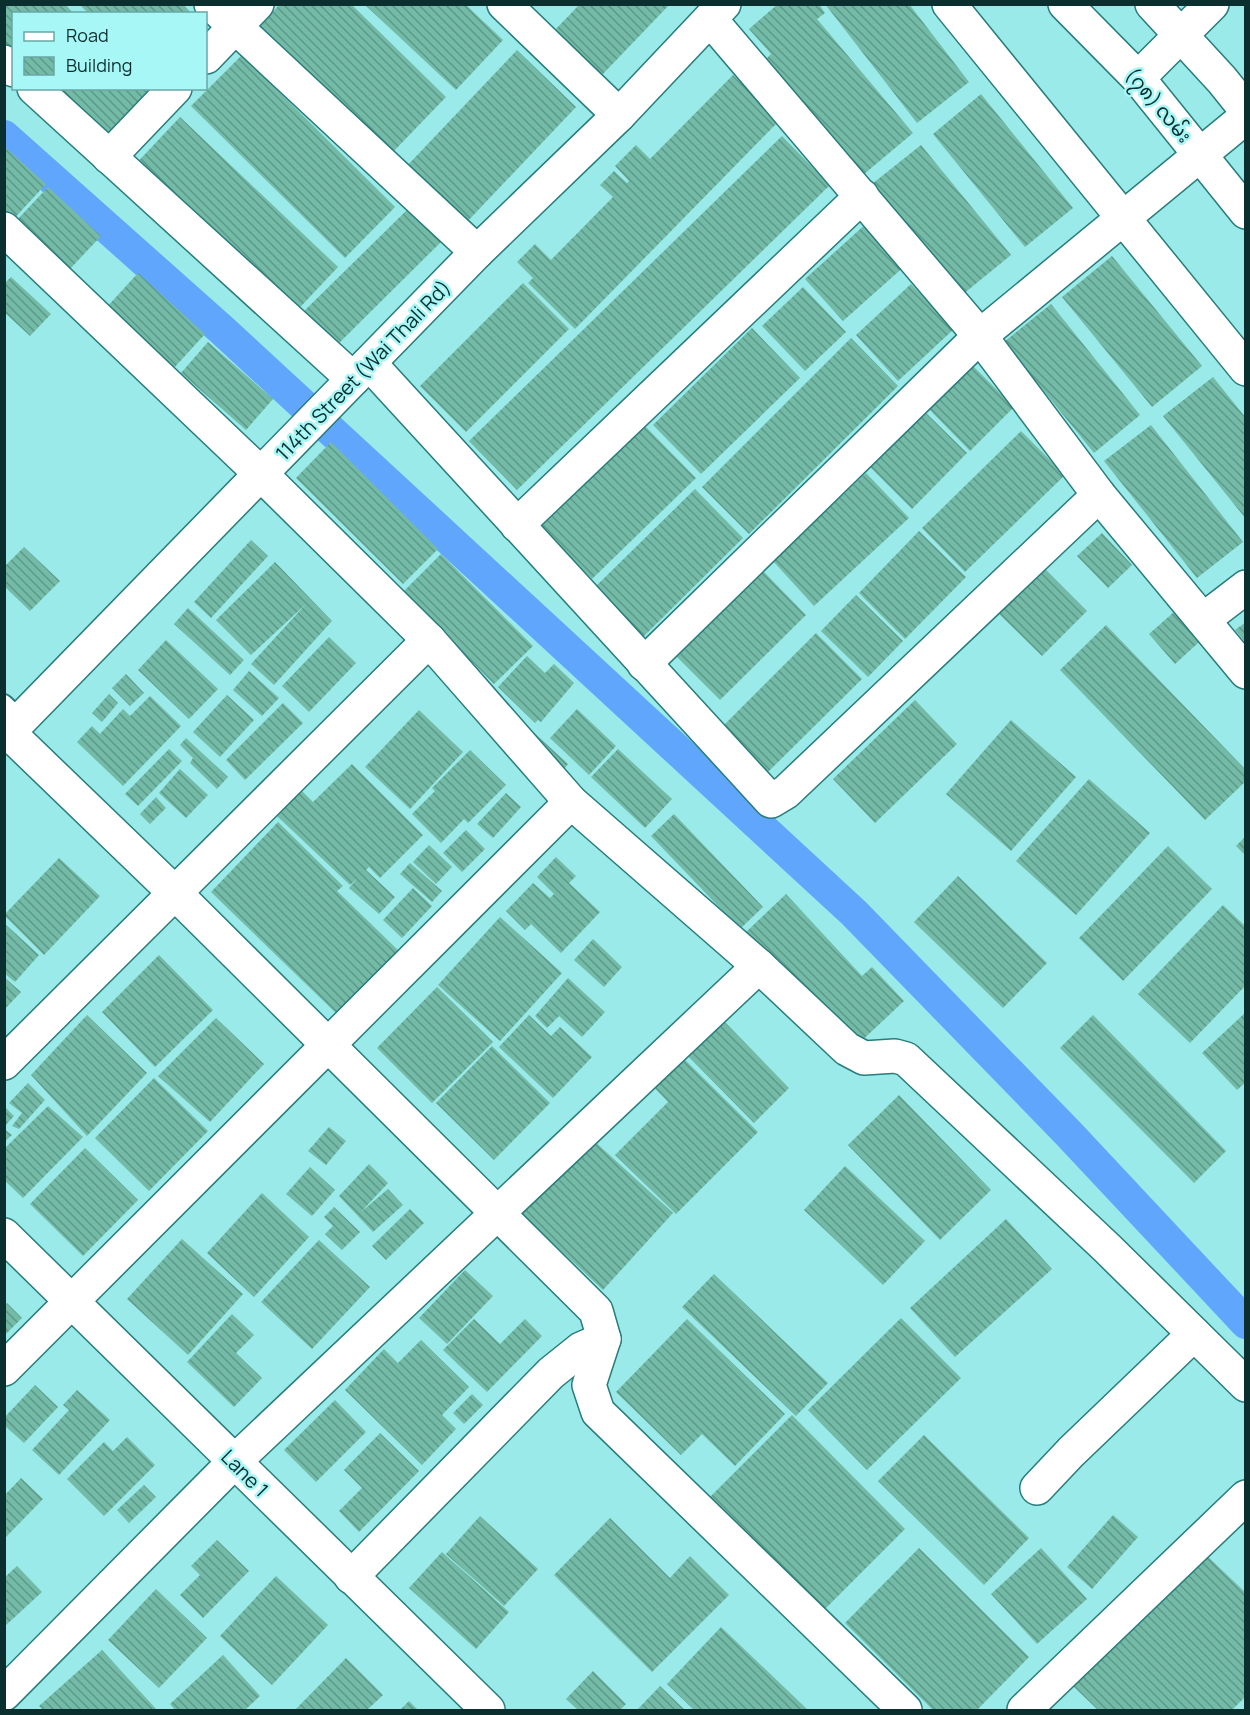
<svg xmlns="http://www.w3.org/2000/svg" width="1250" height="1715" font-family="Manrope,'Noto Sans Myanmar',sans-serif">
<defs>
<pattern id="building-back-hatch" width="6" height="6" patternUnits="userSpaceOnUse" patternTransform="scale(1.5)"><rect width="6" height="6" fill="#73bba7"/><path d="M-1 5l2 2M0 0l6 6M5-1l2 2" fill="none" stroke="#5d9888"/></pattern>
</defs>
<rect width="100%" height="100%" fill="#99eae8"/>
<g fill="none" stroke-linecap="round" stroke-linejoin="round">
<polyline stroke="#60a6fc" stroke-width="32" points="4,136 222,330 854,913 1068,1133 1246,1323"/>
</g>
<g fill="url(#building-back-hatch)">
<polygon points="4,4 65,4 74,14 14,14 14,58 4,49"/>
<polygon points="79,4 183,4 192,14 89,14"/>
<polygon points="280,4 351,4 446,97 391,154 260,26"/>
<polygon points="364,4 465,4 503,40 456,90"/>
<polygon points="580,4 670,4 601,76 554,31"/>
<polygon points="778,4 819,4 825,13 817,19 913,133 863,175 766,59 771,54 749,29"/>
<polygon points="825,4 909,4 969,82 917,123"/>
<polygon points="517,50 576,107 465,224 405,168"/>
<polygon points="242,55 395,207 345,258 191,106"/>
<polygon points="733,75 779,121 575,329 528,283 533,278 517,262 535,244 551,260 613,197 600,185 614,171 627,183 629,181 615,166 636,145 650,159"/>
<polygon points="46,88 151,88 100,141"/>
<polygon points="981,94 1073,208 1025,247 933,134"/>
<polygon points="180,117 338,267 289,319 131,169"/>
<polygon points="782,136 830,185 517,490 469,441"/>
<polygon points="921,145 1011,255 962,295 872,184"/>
<polygon points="4,146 46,184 9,224 4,220"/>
<polygon points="48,187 101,236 70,269 17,220"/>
<polygon points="408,209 441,242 329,353 296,319"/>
<polygon points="868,222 907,264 843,321 805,279"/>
<polygon points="1112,256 1202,366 1152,407 1062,297"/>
<polygon points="138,273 205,334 173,369 106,308"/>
<polygon points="11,277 51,314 30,336 4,312 4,284"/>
<polygon points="523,283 569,329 466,432 420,386"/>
<polygon points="911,284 954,329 898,381 856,335"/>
<polygon points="803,287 846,332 805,371 762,326"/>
<polygon points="1051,304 1140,415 1094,453 1004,342"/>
<polygon points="752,328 800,378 701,474 653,425"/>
<polygon points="851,338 898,386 749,534 702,487"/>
<polygon points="208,342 273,399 246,430 181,373"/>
<polygon points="971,364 1014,407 970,451 927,407"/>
<polygon points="1213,377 1246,418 1246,519 1163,416"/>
<polygon points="924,411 967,453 912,509 869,466"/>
<polygon points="1151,425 1243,542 1197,578 1104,461"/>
<polygon points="645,426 696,478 592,579 541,527"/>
<polygon points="1021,431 1065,475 965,572 922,528"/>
<polygon points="331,442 438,549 403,584 296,478"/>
<polygon points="866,473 909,518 814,606 773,561"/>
<polygon points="695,489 743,538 641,639 592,590"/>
<polygon points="919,531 966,577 905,639 859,593"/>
<polygon points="1102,533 1132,565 1108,588 1077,556"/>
<polygon points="251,540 268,556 211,618 194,602"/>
<polygon points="24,547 60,581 30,611 4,586 4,567"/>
<polygon points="441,554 533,646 494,684 403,592"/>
<polygon points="275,562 332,621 274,685 251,664 306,604 251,655 216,620"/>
<polygon points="1042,566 1087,611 1042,656 996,611"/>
<polygon points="763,571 806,615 720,700 677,657"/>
<polygon points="856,595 903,641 868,677 821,631"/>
<polygon points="1182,605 1208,634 1175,664 1149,634"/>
<polygon points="188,608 244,660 230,675 174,624"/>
<polygon points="1246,622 1246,643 1235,630"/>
<polygon points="1106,625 1246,770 1246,781 1205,820 1060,670"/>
<polygon points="816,633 862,679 768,772 723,726"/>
<polygon points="329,637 356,663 309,712 282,686"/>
<polygon points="166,640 218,689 189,719 138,670"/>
<polygon points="527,656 545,673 554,664 574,683 541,722 538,720 535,723 498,687"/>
<polygon points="249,671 279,698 262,716 233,690"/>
<polygon points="126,674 144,693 130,706 112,688"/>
<polygon points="109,694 118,703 102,722 92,713"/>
<polygon points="227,695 254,720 220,757 193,732"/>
<polygon points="150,696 181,726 123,786 77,742 92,726 100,734 123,709 130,716"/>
<polygon points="915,700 957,744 875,823 833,779"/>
<polygon points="283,703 303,723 245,780 226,760"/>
<polygon points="577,709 616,746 589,775 550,738"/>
<polygon points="419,710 463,752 410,809 365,767"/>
<polygon points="1011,720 1076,777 1011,851 946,794"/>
<polygon points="531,730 568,764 559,775 521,740"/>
<polygon points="186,738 228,777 217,789 190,763 193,758 180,745"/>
<polygon points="169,749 182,761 138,806 125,794"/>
<polygon points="618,749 672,799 645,828 591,777"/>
<polygon points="470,750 506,785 468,823 464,819 441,843 412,814 435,791 432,788"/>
<polygon points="352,764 423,835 380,878 369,867 366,870 395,897 379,914 349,888 357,879 350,885 277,816 302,791 313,802"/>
<polygon points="180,769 208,795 186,818 159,793"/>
<polygon points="1089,779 1150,833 1076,915 1016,861"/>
<polygon points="506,793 521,807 493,838 477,824"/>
<polygon points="156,797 166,808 150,824 140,814"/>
<polygon points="674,814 763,907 740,929 651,836"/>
<polygon points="278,822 343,886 337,891 401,953 339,1016 211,892"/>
<polygon points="466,830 485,849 462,872 443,853"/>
<polygon points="1246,836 1246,856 1236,846"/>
<polygon points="429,845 452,867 436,884 413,862"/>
<polygon points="1168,846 1212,889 1123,981 1079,938"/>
<polygon points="556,857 576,876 569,883 600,912 561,953 531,924 525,930 506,911 533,883 550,898 554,894 537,877"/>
<polygon points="59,858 100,896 44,955 4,915"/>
<polygon points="410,863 442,891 432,902 400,874"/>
<polygon points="958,876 1047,963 1003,1008 914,922"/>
<polygon points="413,888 432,906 402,938 383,920"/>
<polygon points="786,894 862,976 872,967 904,1001 854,1048 746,932"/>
<polygon points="1223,905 1246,927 1246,985 1190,1043 1138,994"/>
<polygon points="500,917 562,973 500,1041 438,985"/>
<polygon points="4,923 39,955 15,982 4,973"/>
<polygon points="593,939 622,967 604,987 574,960"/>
<polygon points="159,955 213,1010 155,1067 102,1012"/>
<polygon points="4,977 21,992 4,1010"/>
<polygon points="568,978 605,1012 582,1037 559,1016 547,1028 535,1016"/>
<polygon points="437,987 493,1042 432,1103 377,1048"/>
<polygon points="1246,1012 1246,1082 1237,1090 1202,1053"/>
<polygon points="87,1015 147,1073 87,1136 31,1075"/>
<polygon points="529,1015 551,1036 560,1027 592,1057 553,1098 499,1047"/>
<polygon points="1093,1015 1226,1151 1194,1183 1060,1048"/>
<polygon points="216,1018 264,1064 210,1122 158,1076"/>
<polygon points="721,1018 789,1088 754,1123 685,1053"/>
<polygon points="492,1046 550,1103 494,1160 436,1103"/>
<polygon points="675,1050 758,1132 676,1214 615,1155 668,1102 646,1079"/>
<polygon points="154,1078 208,1131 149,1191 95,1138"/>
<polygon points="28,1083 45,1100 19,1129 12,1126 22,1113 9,1103"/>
<polygon points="899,1095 991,1190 940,1240 848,1145"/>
<polygon points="4,1106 14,1116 4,1127"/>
<polygon points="48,1106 83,1137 23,1198 4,1180 4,1149"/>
<polygon points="329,1127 346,1141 326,1165 308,1151"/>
<polygon points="4,1129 12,1135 4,1142"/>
<polygon points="592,1139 673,1213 603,1290 522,1214"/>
<polygon points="85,1148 138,1200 83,1256 30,1204"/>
<polygon points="369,1164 388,1183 361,1212 388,1189 403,1205 373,1232 339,1196"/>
<polygon points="845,1166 925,1241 883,1285 804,1210"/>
<polygon points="310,1167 335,1190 312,1216 286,1194"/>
<polygon points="262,1193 309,1237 254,1297 207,1253"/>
<polygon points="334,1207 360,1232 342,1250 325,1234 333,1226 324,1217"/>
<polygon points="410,1209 424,1223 386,1260 372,1246"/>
<polygon points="1006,1219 1052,1269 955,1357 910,1308"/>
<polygon points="182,1239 243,1294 188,1355 127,1299"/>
<polygon points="319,1240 370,1287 312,1349 261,1302"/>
<polygon points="465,1270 493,1296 447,1344 419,1318"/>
<polygon points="714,1274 828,1383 796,1416 682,1307"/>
<polygon points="7,1303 22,1318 4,1336 4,1306"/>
<polygon points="232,1314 254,1335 236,1353 262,1378 234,1407 187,1362"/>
<polygon points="901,1318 961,1378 867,1470 808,1410"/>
<polygon points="474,1319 500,1344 525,1319 542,1336 487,1392 443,1350"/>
<polygon points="687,1319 785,1414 735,1466 702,1434 681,1455 616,1392"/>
<polygon points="421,1340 469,1387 442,1415 456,1429 422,1465 345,1390 384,1349 398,1363"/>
<polygon points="35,1385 58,1407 24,1443 4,1425 4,1418"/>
<polygon points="77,1390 110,1420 59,1475 32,1450 69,1410 63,1405"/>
<polygon points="472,1394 483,1405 464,1424 453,1413"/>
<polygon points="335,1400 366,1432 316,1482 284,1450"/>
<polygon points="792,1415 905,1529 823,1611 710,1497"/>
<polygon points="380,1433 419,1471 359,1532 339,1511 362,1488 344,1470"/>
<polygon points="924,1435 1029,1538 984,1585 878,1481"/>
<polygon points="127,1437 155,1465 104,1516 67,1479 104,1442 113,1451"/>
<polygon points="21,1478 43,1499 4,1539 4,1496"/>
<polygon points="144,1485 156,1497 129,1523 117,1510"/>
<polygon points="1113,1515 1138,1537 1092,1589 1067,1567"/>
<polygon points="480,1516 538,1569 504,1606 446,1554"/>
<polygon points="610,1518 670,1578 690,1556 729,1595 652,1672 554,1575"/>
<polygon points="217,1540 249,1571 203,1618 180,1595 200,1575 191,1566"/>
<polygon points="919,1548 1029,1657 977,1710 933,1710 845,1623"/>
<polygon points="1041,1548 1087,1599 1037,1644 991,1594"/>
<polygon points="442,1552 509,1612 476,1649 409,1588"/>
<polygon points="1204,1553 1246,1593 1246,1696 1232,1710 1098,1710 1073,1686"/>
<polygon points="17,1566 42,1592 4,1627 4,1578"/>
<polygon points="276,1576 328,1625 272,1685 220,1636"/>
<polygon points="156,1589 207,1638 159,1688 108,1640"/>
<polygon points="721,1627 808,1710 694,1710 667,1684"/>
<polygon points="102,1650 157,1710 43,1710 39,1706"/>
<polygon points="223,1655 260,1696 245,1710 175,1710 170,1704"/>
<polygon points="346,1658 383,1695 367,1710 295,1710"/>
<polygon points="593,1671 626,1704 620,1710 578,1710 566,1699"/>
<polygon points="660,1686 685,1710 637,1710"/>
<polygon points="409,1701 418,1710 400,1710"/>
</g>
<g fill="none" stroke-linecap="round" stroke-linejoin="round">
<g stroke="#287c7c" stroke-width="20">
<polyline id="lane" points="4,703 22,720"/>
</g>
<g stroke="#287c7c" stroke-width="36">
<g id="street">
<polyline points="211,4 477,252"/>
<polyline points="504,4 619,115"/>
<polyline points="949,4 1246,369"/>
<polyline points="710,19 980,336 1099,495 1246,672"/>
<polyline points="206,57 257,4"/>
<polyline points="4,62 14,70"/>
<polyline points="1138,78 1212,4"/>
<polyline points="34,88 353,379"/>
<polyline points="109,157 175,88"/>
<polyline points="4,229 262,475 429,640 571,802 759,966 847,1049 864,1058 895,1056 906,1059 1107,1248 1246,1385"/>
<polyline points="369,363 771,801 786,792 1099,495"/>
<polyline points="517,525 862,196"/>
<polyline points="1203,620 1246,587"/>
<polyline points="644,664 980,336 1246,117"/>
<polyline points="9,733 175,893 596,1311 604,1339 589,1385 598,1412 905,1710"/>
<polyline points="4,1063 429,640"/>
<polyline points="4,1235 488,1710"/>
<polyline points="4,1369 571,802"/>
<polyline points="1037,1488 1071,1452 1194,1334"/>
<polyline points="351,1577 551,1373 581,1349 604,1339"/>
<polyline points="4,1694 234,1462 759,966"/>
<polyline points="1024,1710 1246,1497"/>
</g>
</g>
<g stroke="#287c7c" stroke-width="36">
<polyline id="secondary" points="4,737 477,252 619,115 724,4"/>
</g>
<g stroke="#287c7c" stroke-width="36">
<g id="primary">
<polyline points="1065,4 1138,78 1246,212"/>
<polyline points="1152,4 1222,80 1246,110"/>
</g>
</g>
<use href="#lane" stroke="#fff" stroke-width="16"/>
<use href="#street" stroke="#fff" stroke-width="33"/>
<use href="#secondary" stroke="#fff" stroke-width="33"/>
<use href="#primary" stroke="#fff" stroke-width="33"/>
</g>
<g text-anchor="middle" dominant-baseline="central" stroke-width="5" stroke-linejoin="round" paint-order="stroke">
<g font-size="20" fill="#0b2e2e" stroke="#a6f7f6">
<text transform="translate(1159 105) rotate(50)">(၇၈) လမ်း</text>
<text transform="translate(363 370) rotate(-46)">114th Street (Wai Thali Rd)</text>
<text transform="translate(245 1473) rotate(45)">Lane 1</text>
</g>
</g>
<rect width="1250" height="1715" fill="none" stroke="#0b2e2e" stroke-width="12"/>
<rect x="12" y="12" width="195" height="78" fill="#a6f7f6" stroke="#68a7a6" stroke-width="1.5"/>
<rect x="24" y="32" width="30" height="9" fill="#ffffff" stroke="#68a7a6" stroke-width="1.5"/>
<text x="66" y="42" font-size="18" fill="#0b2e2e">Road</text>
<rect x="24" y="57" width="30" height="18" fill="url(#building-back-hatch)" stroke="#68a7a6" stroke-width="1.5"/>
<text x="66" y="72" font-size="18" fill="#0b2e2e">Building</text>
</svg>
